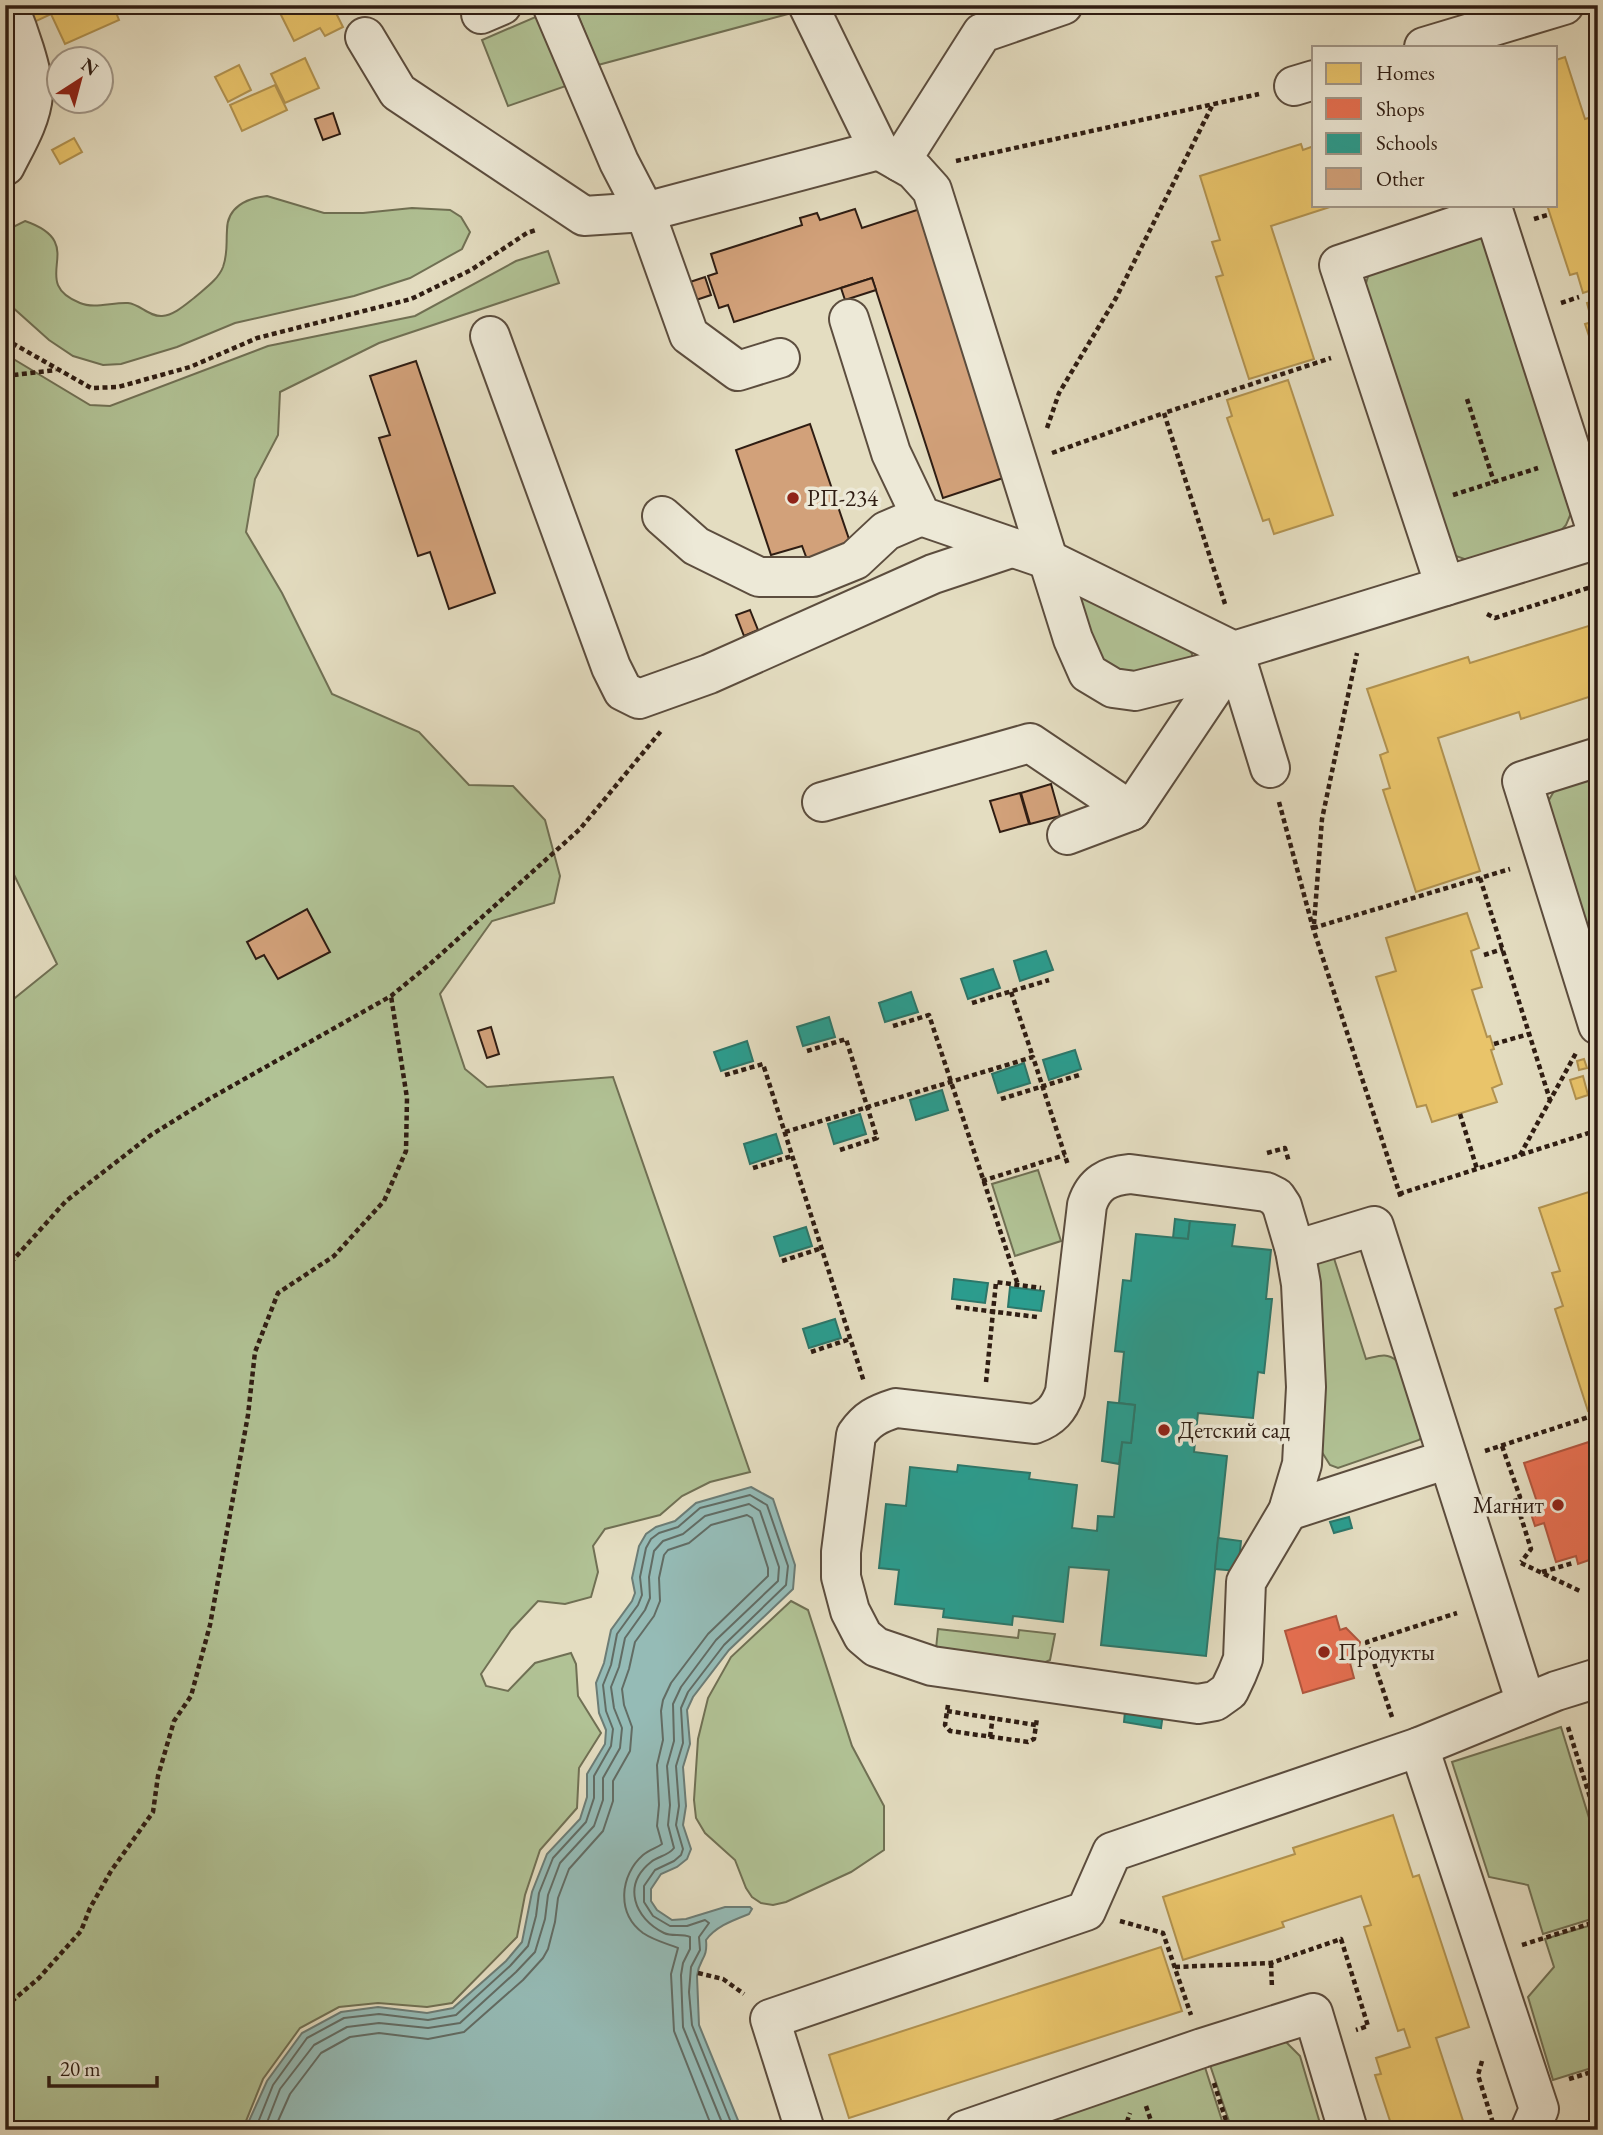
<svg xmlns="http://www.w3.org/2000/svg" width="1603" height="2135" font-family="'EB Garamond',serif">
<rect width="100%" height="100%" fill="#e4ddc1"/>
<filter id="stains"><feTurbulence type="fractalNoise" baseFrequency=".00286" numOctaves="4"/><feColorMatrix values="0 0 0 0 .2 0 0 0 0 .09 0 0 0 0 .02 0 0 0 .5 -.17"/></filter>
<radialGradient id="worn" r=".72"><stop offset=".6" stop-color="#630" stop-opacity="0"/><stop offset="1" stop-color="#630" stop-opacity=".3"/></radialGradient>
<g fill="#b1c295" stroke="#707054" stroke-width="2">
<polygon points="602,5 796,5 799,11 598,65 578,15"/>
<polygon points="540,15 566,86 508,106 482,40"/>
<path d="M267 196 324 213H363L412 208 450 210 461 217 470 232 462 249 410 278 354 296 235 323 177 347 121 364 103 365 73 356 49 340 10 305 5 296V238L11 228 25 221C92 244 25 281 80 303 94 309 113 302 128 303 140 304 149 317 162 316 174 315 185 305 194 298 204 289 218 280 223 267 228 253 226 244 227 230 227 207 247 198 267 196Z"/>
<polygon points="1476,235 1483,240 1572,511 1566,525 1559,533 1470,561 1453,555 1364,290 1369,273"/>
<polygon points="548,251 559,283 379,343 280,392 278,435 255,479 246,532 282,593 332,694 419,732 469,785 513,786 545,820 560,876 554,903 492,921 440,994 465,1069 487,1087 613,1077 750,1472 710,1482 682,1496 660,1515 605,1529 593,1546 598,1572 591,1597 565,1604 538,1601 511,1630 481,1674 486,1686 508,1691 535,1663 571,1653 576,1664 578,1696 601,1733 579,1768 577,1808 540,1850 525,1895 517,1937 452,2003 427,2007 378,2003 339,2007 300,2028 263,2079 246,2121 246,2130 5,2130 5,1006 57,964 5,856 5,354 90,405 110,406 268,346 415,316 516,261"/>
<polygon points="1076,585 1188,648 1192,654 1192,658 1141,672 1116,669 1094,654"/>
<polygon points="1598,773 1598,993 1546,805 1557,786"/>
<polygon points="1038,1170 1061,1241 1015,1256 992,1184"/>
<path d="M1332 1252 1366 1359C1379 1356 1386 1352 1397 1361L1422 1437 1419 1440 1338 1468 1330 1465 1320 1449 1316 1268 1319 1259Z"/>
<polygon points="791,1601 808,1610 852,1746 884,1806 884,1850 851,1872 786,1902 773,1905 761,1903 752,1897 746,1888 735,1860 705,1833 696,1818 694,1800 698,1739 708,1698 731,1657"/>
<polygon points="938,1629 1018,1638 1019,1630 1055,1634 1050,1660 1039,1665 936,1649"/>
<polygon points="1561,1727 1598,1847 1598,1917 1543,1934 1528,1885 1489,1877 1452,1762"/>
<polygon points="1598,1923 1598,2066 1553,2080 1528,1997 1554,1967 1545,1939"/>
<polygon points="1286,2042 1300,2056 1322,2130 1232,2130 1208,2059"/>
<polygon points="1203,2061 1225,2130 991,2130"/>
</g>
<path fill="#95bbb6" stroke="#6c7c75" stroke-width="2" d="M751 1487 773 1499 795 1565 793 1589 729 1650 693 1697 687 1710 690 1744 683 1767 686 1806 683 1825 691 1849 687 1859 677 1867 661 1874 651 1889V1901L657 1910 672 1920 686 1919 725 1907H750L752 1909 749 1914C734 1920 716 1926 706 1940 708 1960 699 1958 697 1976L699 2025 742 2130H248V2123L267 2081 302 2033 341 2012 378 2007 427 2013 453 2008 506 1961 522 1942 532 1892 547 1854 580 1819 587 1797V1774L605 1744 606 1730 599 1713 596 1683 604 1663 611 1630 632 1601 635 1593 632 1578 639 1546 646 1534 656 1527 675 1521 696 1503Z"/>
<g fill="#e9c46a" stroke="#b19250" stroke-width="2">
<polygon points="24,5 113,5 119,20 65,44 51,14 32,23"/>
<polygon points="276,5 332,5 343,27 325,36 320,28 294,41"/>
<polygon points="1565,57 1585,119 1592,117 1598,136 1598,288 1583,293 1577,273 1570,275 1547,205 1556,205 1556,60"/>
<polygon points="305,58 319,88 285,103 271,74"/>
<polygon points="239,65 251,90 228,102 215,77"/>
<polygon points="275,85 287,110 242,131 230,105"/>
<polygon points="74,138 82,152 60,164 52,150"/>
<polygon points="1301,144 1303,150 1314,146 1314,205 1336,205 1271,226 1314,359 1249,379 1216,277 1223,275 1212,242 1220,240 1200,176"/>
<polygon points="1598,300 1598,363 1585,324 1592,322 1587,303"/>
<polygon points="1288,380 1333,515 1274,534 1269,519 1263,521 1227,418 1232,416 1227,400"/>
<polygon points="1598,623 1598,694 1521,719 1519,712 1438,738 1480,871 1416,892 1383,790 1390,788 1380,755 1388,752 1367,689 1468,657 1470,663"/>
<polygon points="1467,913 1479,948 1471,951 1482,987 1472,990 1487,1037 1490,1036 1494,1049 1491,1050 1502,1084 1492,1088 1497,1102 1432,1122 1426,1105 1417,1107 1376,977 1396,971 1386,938"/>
<polygon points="1584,1059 1587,1068 1579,1070 1577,1061"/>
<polygon points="1583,1076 1588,1095 1576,1099 1570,1080"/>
<polygon points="1598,1189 1598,1407 1588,1411 1555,1309 1563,1306 1552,1273 1560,1271 1539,1208"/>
<polygon points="1393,1815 1413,1877 1419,1875 1469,2027 1436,2038 1466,2130 1393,2130 1375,2075 1381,2074 1376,2058 1410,2047 1404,2029 1398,2031 1364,1927 1371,1925 1361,1896 1282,1922 1284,1927 1183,1960 1163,1897 1295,1854 1293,1848"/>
<polygon points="1161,1947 1182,2011 849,2118 829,2055"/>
</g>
<g fill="#e76f51" stroke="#b0563e" stroke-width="2">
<polygon points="1598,1439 1598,1549 1590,1551 1592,1559 1578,1564 1576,1556 1556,1562 1544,1523 1535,1526 1528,1505 1537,1502 1524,1463"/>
<polygon points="1336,1616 1340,1630 1346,1628 1360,1642 1356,1661 1350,1663 1354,1678 1303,1693 1285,1631"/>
</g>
<g fill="#2a9d8f" stroke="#2c776a" stroke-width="2">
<polygon points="1046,951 1053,970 1020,981 1014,961"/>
<polygon points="993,969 1000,988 968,999 961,979"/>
<polygon points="911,992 918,1012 885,1022 879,1003"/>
<polygon points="829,1017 835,1037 803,1046 797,1027"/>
<polygon points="747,1041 753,1061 721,1071 714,1052"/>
<polygon points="1075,1050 1081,1069 1049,1080 1043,1060"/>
<polygon points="1024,1063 1030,1083 998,1093 992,1074"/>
<polygon points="942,1090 948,1110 916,1120 910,1100"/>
<polygon points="860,1114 866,1134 834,1144 828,1124"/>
<polygon points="776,1134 782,1153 750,1164 744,1144"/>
<polygon points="1175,1219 1190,1221 1188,1239 1173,1238"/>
<polygon points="1190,1221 1235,1225 1232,1246 1271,1250 1266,1299 1272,1299 1264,1373 1258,1372 1253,1418 1198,1413 1194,1452 1227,1456 1206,1656 1101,1645 1109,1570 1069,1567 1063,1622 1013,1616 1012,1625 943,1617 944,1609 895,1604 899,1570 879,1568 886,1504 906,1506 910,1467 957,1472 958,1465 1030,1473 1029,1479 1077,1485 1072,1528 1097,1531 1098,1516 1114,1517 1122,1442 1131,1443 1135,1405 1119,1403 1124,1352 1115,1351 1123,1280 1131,1281 1136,1234 1188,1239"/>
<polygon points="806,1227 812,1246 780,1256 774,1237"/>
<polygon points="954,1279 988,1283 985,1303 952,1299"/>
<polygon points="1010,1287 1044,1291 1041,1311 1008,1307"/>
<polygon points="835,1319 841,1338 809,1348 803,1329"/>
<polygon points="1108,1402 1135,1405 1131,1443 1122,1442 1119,1464 1102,1461"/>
<polygon points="1349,1517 1352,1528 1334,1533 1330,1522"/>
<polygon points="1218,1538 1241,1541 1238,1571 1215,1569"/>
<polygon points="1126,1701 1164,1706 1161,1728 1124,1722"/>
</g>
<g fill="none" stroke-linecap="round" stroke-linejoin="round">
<g stroke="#626c64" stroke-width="2">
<polyline points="255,2130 273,2085 307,2038 344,2018 379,2014 428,2020 456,2015 510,1966 528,1946 536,1916 539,1893 553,1858 586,1822 594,1798 594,1776 611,1746 613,1729 606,1711 603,1685 611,1665 617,1634 638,1605 642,1595 640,1577 646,1548 651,1539 659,1533 678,1527 700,1508 750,1495 767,1505 788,1566 786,1585 724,1645 688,1692 681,1708 683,1743 676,1766 679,1806 676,1825 683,1849 681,1855 674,1861 655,1870 644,1886 644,1902 653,1916 670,1926 687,1926 705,1920 709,1923 699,1937 700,1950 691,1967 689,1992 692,2025 734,2130"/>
<path d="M264 2130 280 2089 314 2045 347 2027 379 2023 428 2028 460 2023 516 1972 535 1952 545 1919 548 1895 560 1863 594 1826 603 1800V1778L620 1748 622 1728 614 1708 611 1687 619 1667 625 1638 645 1610 650 1598 649 1577 654 1551 663 1541 683 1534 705 1516 749 1504 760 1511 779 1567 778 1581 716 1640 681 1687 673 1704 674 1741 667 1766 670 1805 668 1825 674 1848C668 1856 658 1856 651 1862 622 1885 634 1918 664 1933 672 1937 682 1933 690 1937V1949L683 1963 681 1975 683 2027 725 2130"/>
<path d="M274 2130 290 2094 321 2053 350 2037 379 2033 428 2039 464 2032 523 1980 543 1958 548 1949 555 1922 558 1898 569 1869 603 1831 613 1801V1781L630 1751 632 1727 624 1705 622 1689 629 1669 635 1642 654 1616 660 1601 659 1578 664 1555 668 1550 689 1543 711 1525 747 1515 752 1518 768 1568V1576L708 1634 671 1683 663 1700 661 1711 663 1740 657 1765 659 1805 657 1826 662 1844C656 1848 649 1850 643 1855 620 1875 616 1913 643 1933 655 1941 666 1943 678 1948L671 1974 674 2031 713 2130"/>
</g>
</g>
<g fill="#d2a17a" stroke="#2f1d13" stroke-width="2">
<polygon points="333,113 340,134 323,140 315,119"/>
<polygon points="923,208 1009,476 943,498 872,278 734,322 728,305 719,308 708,276 717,273 711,254 802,225 800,218 817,213 820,220 855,209 862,228"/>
<polygon points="705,277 711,295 690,302 684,284"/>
<polygon points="872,278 876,290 845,300 841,288"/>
<polygon points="416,361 495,593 449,609 430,552 418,556 379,438 390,435 370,376"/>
<polygon points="810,424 851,545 808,562 802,546 771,555 736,450"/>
<polygon points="750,610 758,630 744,636 736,615"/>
<polygon points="1051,784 1060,816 1030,824 1021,793"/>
<polygon points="1020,793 1029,824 1000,832 990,801"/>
<polygon points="307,909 330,952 278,979 264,955 256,959 247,942"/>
<polygon points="491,1027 499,1054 487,1058 478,1031"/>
</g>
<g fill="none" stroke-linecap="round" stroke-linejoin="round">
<g stroke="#5c4d3e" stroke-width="42">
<g id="minor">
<polyline points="552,5 619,162 645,212 689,335 738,371 780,358"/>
<polyline points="808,5 879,150 914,170 932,190 1073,639 1088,673 1113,688 1135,691 1227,668"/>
<polyline points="481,14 502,5"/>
<polyline points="365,37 398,92 584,216 645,212 879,150"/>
<polyline points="1424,47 1564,5"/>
<polyline points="1294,86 1314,80"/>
<polyline points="900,162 982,33 1063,5"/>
<path d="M5 166C16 144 31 120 33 95 35 75 16 24 8 5"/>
<polyline points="849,319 891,453 921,516 1049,560 1234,651 1598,539"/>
<polyline points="490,336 611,667 623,691 639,699 709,674 933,574 1011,548"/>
<polyline points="662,516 696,546 759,577 813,577 855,560 886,531 921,516"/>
<polyline points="1445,586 1339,265 1494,213 1598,535"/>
<polyline points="1234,651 1270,768"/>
<polyline points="1598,757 1522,781 1598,1025"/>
<polyline points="822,802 1030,743 1131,811"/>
<polyline points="1067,835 1131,811 1227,668 1232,657"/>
<path d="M1130 1174 1266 1192 1276 1197 1282 1206 1295 1250 1301 1284 1306 1387 1302 1464 1288 1511 1246 1582 1243 1659 1237 1674 1229 1691 1215 1701 1198 1704 932 1666 876 1647 863 1636 850 1611 841 1577V1552L856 1435C867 1419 877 1414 896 1408L1034 1424C1051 1418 1059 1409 1065 1392L1087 1205C1094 1183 1108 1176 1130 1174Z"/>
<polyline points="1295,1250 1374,1226 1526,1703"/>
<polyline points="1288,1511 1448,1459"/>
<polyline points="1419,1747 1556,1691 1598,1678"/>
<polyline points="805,2130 770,2019 1086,1911 1112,1852 1419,1747 1539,2109 1530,2130"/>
<polyline points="965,2130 1202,2048 1313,2013 1348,2130"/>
</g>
</g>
<g stroke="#2f1d13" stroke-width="4.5" stroke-dasharray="5 3.5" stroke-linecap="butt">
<polyline points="956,161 1259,94"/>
<polyline points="1534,219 1547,215"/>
<polyline points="1561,303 1579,297"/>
<polyline points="5,339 91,388 118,387 190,367 257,338 411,299 471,270 527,233 536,230"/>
<polyline points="5,376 56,370"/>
<polyline points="1467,399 1494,482"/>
<polyline points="1047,428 1059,393 1116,298 1213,104"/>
<polyline points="1052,453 1164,413"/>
<polyline points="1453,495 1538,468"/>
<polyline points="1225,604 1164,413 1331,358"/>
<polyline points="1487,614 1495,618 1591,587 1594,580"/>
<polyline points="1279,802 1313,928 1401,1198"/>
<polyline points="1480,878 1550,1100"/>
<polyline points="1314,924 1322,819 1357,653"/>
<polyline points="1313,928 1510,869"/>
<polyline points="1484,955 1503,949"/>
<polyline points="1011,992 1033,1057"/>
<polyline points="972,1003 1049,980"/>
<polyline points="893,1026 929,1015 1018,1285"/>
<polyline points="1494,1044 1529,1034"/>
<polyline points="807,1051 846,1039 877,1138 840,1150"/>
<polyline points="725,1075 763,1064 864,1382"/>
<polyline points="1001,1099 1079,1075"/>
<polyline points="1460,1114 1477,1169"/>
<polyline points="785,1132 1033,1057 1068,1165"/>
<polyline points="1267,1153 1285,1148 1289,1162"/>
<polyline points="1520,1155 1576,1053"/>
<polyline points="753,1168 792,1156"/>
<polyline points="982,1181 1065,1155"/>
<polyline points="1399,1194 1598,1130"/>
<polyline points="782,1261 822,1248"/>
<polyline points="5,1269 66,1201 151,1135 209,1099 391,996 430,964 580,829 661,731"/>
<polyline points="956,1307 1037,1317"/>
<polyline points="811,1352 850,1339"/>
<polyline points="986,1382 996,1282 1041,1288"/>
<polyline points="1502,1446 1520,1497 1515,1498 1531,1549 1521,1562"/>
<polyline points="1485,1451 1598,1414"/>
<polyline points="1521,1563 1582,1592"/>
<polyline points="1542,1572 1573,1563"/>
<polyline points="948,1705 945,1725 950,1731 1028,1742 1034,1739 1037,1718"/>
<polyline points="947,1711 1036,1725"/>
<polyline points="1392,1717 1367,1642 1457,1613"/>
<polyline points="1568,1727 1598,1823"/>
<polyline points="990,1737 993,1716"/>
<polyline points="1120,1921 1163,1933 1191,2015"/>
<polyline points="1522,1945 1598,1921"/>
<polyline points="1271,1963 1272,1988"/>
<polyline points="1175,1967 1271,1963 1341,1939 1368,2026 1356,2030"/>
<polyline points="698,1973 723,1979 744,1994"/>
<polyline points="5,2007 39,1978 81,1931 90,1908 111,1871 153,1812 158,1776 174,1721 191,1696 210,1625 248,1415 255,1352 278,1293 334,1256 384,1201 406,1151 407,1098 391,996"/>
<polyline points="1482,2061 1478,2075 1493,2123"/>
<polyline points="1569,2079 1598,2070"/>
<polyline points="1214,2083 1229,2130"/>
<polyline points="1146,2106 1154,2130"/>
<polyline points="906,2130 928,2122"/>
<polyline points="1124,2130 1130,2113"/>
</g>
<use href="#minor" stroke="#ede9d7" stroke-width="38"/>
</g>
<g fill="#8f2418" stroke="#ede9d7" stroke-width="2.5">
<circle cx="793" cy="498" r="7"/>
<circle cx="1164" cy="1430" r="7"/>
<circle cx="1558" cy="1505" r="7"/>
<circle cx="1324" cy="1652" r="7"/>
</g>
<g text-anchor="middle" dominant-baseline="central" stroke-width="7" stroke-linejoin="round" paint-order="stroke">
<g font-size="23" fill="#2f1d13" stroke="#ede9d7" text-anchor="start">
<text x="807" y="498">РП-234</text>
<text x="1178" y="1430">Детский сад</text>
<text x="1544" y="1505" text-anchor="end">Магнит</text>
<text x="1338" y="1652">Продукты</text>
</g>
</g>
<rect width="1603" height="2135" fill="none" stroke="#e4ddc1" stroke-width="28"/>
<rect x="7" y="7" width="1589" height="2121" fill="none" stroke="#2f1d13" stroke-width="3.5"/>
<rect x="14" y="14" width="1575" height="2107" fill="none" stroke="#2f1d13" stroke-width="2"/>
<rect x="1312" y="46" width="245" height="161" fill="#ede9d7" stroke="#a19789" stroke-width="2"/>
<rect x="1326" y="63" width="35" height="21" fill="#e9c46a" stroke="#a19789" stroke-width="2"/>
<text x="1376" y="80" font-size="21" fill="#2f1d13">Homes</text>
<rect x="1326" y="98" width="35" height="21" fill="#e76f51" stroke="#a19789" stroke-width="2"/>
<text x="1376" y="116" font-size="21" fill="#2f1d13">Shops</text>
<rect x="1326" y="133" width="35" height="21" fill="#2a9d8f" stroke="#a19789" stroke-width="2"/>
<text x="1376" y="150" font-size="21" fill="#2f1d13">Schools</text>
<rect x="1326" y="168" width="35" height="21" fill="#d2a17a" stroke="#a19789" stroke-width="2"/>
<text x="1376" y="186" font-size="21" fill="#2f1d13">Other</text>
<g transform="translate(80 80) rotate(36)"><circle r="33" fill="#ede9d7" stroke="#a19789" stroke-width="2"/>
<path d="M0-5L12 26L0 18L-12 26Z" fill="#8f2418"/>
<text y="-10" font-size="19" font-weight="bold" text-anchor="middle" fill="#2f1d13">N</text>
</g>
<path d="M49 2076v10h108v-10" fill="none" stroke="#2f1d13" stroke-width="3.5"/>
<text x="60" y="2076" font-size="21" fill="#2f1d13" stroke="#ede9d7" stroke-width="5" paint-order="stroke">20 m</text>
<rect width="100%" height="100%" filter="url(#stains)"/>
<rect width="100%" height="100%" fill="url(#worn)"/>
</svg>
